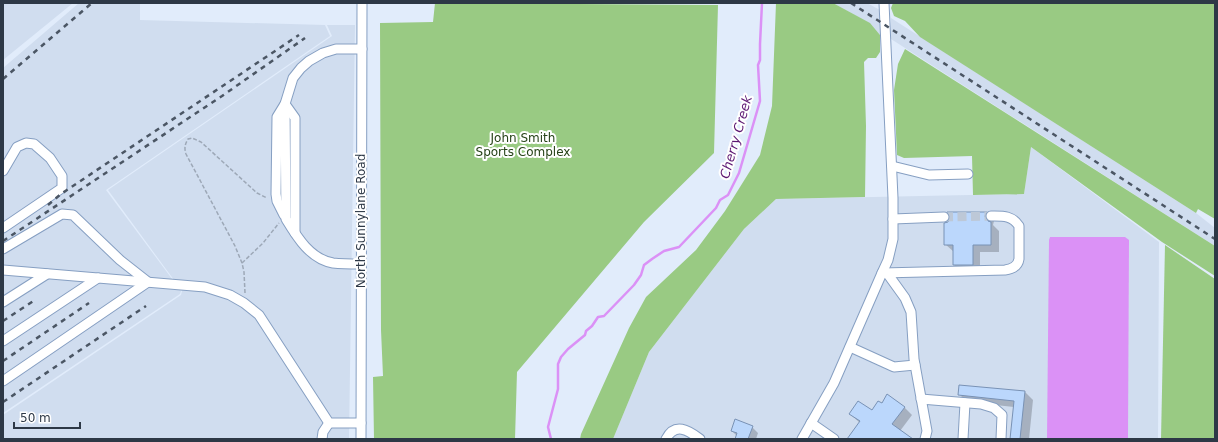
<svg xmlns="http://www.w3.org/2000/svg" width="1218" height="442" font-family="'DejaVu Sans',sans-serif">
<rect width="100%" height="100%" fill="#e1ecfb"/>
<g fill="#d0ddef">
<polygon points="3,3 73,3 3,60"/>
<polygon points="79,3 140,3 140,20 325,25 330,36 106,190 181,291 180,294 3,413 3,68"/>
<polygon points="833,3 867,3 880,10 880,35 869,23"/>
<polygon points="891,18 1196,213 1215,228 1215,246 891,39"/>
<polygon points="327,25 355,25 349,439 3,439 3,415 181,295 182,291 108,190 332,36"/>
<polygon points="1031,147 1159,242 1158,439 613,439 649,352 744,229 776,199 1024,194"/>
</g>
<g fill="#99ca83">
<polygon points="435,3 718,5 714,153 644,222 517,372 515,439 374,439 373,377 383,376 381,330 380,23 433,22"/>
<polygon points="776,3 833,3 870,23 880,35 880,52 876,58 868,58 864,62 866,126 865,197 776,199 744,229 649,352 613,439 580,439 581,434 629,328 646,297 696,250 725,211 760,155 772,106"/>
<polygon points="893,3 1215,3 1215,219 1198,209 1196,213 920,37 905,21 894,16 891,8"/>
<polygon points="905,49 1215,246 1215,276 1162,242 1031,147 1024,194 973,195 972,156 904,158 897,155 894,90 898,64"/>
<polygon points="1165,245 1215,279 1215,439 1161,439"/>
</g>
<polygon fill="#db91f6" points="1050,237 1125,237 1129,240 1128,439 1047,439 1049,240"/>
<g fill="#0003">
<polygon points="986,213 994,221 993,225 999,231 999,252 980,252 980,272 962,273 954,265 954,252 945,244"/>
<polygon points="1025,392 1033,400 1029,439 1011,439 1014,407 967,402 959,394"/>
<polygon points="882,404 904,407 912,415 900,431 911,439 849,439 860,423 850,414 872,412"/>
<polygon points="752,427 758,433 756,439 736,439 737,436 732,431"/>
</g>
<g fill="none" stroke-linecap="round" stroke-linejoin="round">
<polyline stroke="#db91f6" stroke-width="2.5" points="551,439 548,427 558,389 558,364 561,357 568,349 585,335 586,331 592,326 598,317 604,316 634,285 641,275 644,265 652,259 664,251 679,247 716,208 720,200 728,195 739,173 760,101 758,65 760,60 760,44 762,3"/>
</g>
<g fill="#bbd7fc" stroke="#7992b5">
<polygon points="947,212 987,212 985,216 986,219 988,221 991,222 991,245 973,245 973,265 953,265 953,245 944,245 944,223 948,222 950,217"/>
<polygon points="959,385 1025,391 1020,439 1010,439 1014,401 958,395"/>
<polygon points="887,394 905,407 892,424 913,439 847,439 860,421 849,414 858,401 872,410 878,401 882,403"/>
<polygon points="735,419 753,426 748,439 735,439 737,433 731,431"/>
</g>
<g fill="none" stroke-linecap="round" stroke-linejoin="round">
<polyline stroke="#bdc8d7" stroke-width="9" stroke-dasharray="9 4.5" stroke-linecap="butt" points="944,217 991,216"/>
<g stroke="#869fc2" stroke-width="11">
<g id="minor">
<polyline points="892,166 929,175 968,174"/>
<polyline points="3,171 17,147 26,143 34,144 50,158 62,176 62,188 3,228"/>
<polyline points="284,215 277,201 276,194 277,117 285,104 295,118 295,233"/>
<polyline points="893,219 944,217"/>
<polyline points="3,249 62,214 73,215 120,260 148,282 3,381"/>
<path d="M361 264C352 264 342 264 333 263 310 259 297 237 286 219L285 104 293 78 301 68 309 61 323 53 336 49H362"/>
<polyline points="3,270 205,287 230,295 244,303 259,315 329,423 361,423"/>
<path d="M882 273 1005 270C1012 269 1018 266 1019 259V226C1012 215 1002 216 991 216"/>
<polyline points="887,273 905,298 911,312 914,359 927,431 925,439"/>
<polyline points="3,302 47,274"/>
<polyline points="3,341 98,278"/>
<polyline points="850,347 894,367 915,365"/>
<polyline points="921,399 981,404 994,408 1002,415 1001,439"/>
<polyline points="811,423 834,439"/>
<polyline points="322,439 323,432 329,423"/>
<polyline points="361,439 362,3"/>
<path d="M666 439C675 422 688 430 700 439"/>
<polyline points="802,439 834,383 882,273 888,260 893,239 893,198 884,3"/>
<polyline points="963,439 965,403"/>
</g>
</g>
<g stroke="#9da8b7" stroke-width="1.5" stroke-dasharray="4 2" stroke-linecap="butt">
<polyline points="242,263 263,243 279,223"/>
<path d="M245 293 244 272 242 263 235 246 186 154C184 148 185 144 188 139L192 138 201 142 257 193 267 198"/>
</g>
<use href="#minor" stroke="#fff" stroke-width="9"/>
<g stroke="#4b5664" stroke-width="2.5" stroke-dasharray="5 5" stroke-linecap="butt">
<polyline points="851,3 1215,239"/>
<polyline points="3,79 92,3"/>
<polyline points="48,205 61,194 299,35"/>
<polyline points="3,241 222,96 305,38"/>
<polyline points="3,321 35,300"/>
<polyline points="3,361 89,303"/>
<polyline points="3,402 146,306"/>
</g>
</g>
<g text-anchor="middle" dominant-baseline="central" stroke-width="4" stroke-linejoin="round" paint-order="stroke">
<g font-size="12" fill="#264218" stroke="#fff">
<text x="523" y="138">John Smith<tspan x="523" dy="14">Sports Complex</tspan></text>
</g>
<g font-size="12" fill="#2d3846" stroke="#fff">
<text transform="translate(361 221) rotate(-90)">North Sunnylane Road</text>
</g>
<g font-size="13" font-style="italic" fill="#5c1772" stroke="#fff">
<text transform="translate(736 137) rotate(-74)">Cherry Creek</text>
</g>
</g>
<rect width="1218" height="442" fill="none" stroke="#2d3846" stroke-width="8"/>
<path d="M14 422v6h66v-6" fill="none" stroke="#2d3846" stroke-width="2"/>
<text x="20" y="422" font-size="12" fill="#2d3846" stroke="#ffffff" stroke-width="3" paint-order="stroke">50 m</text>
</svg>
